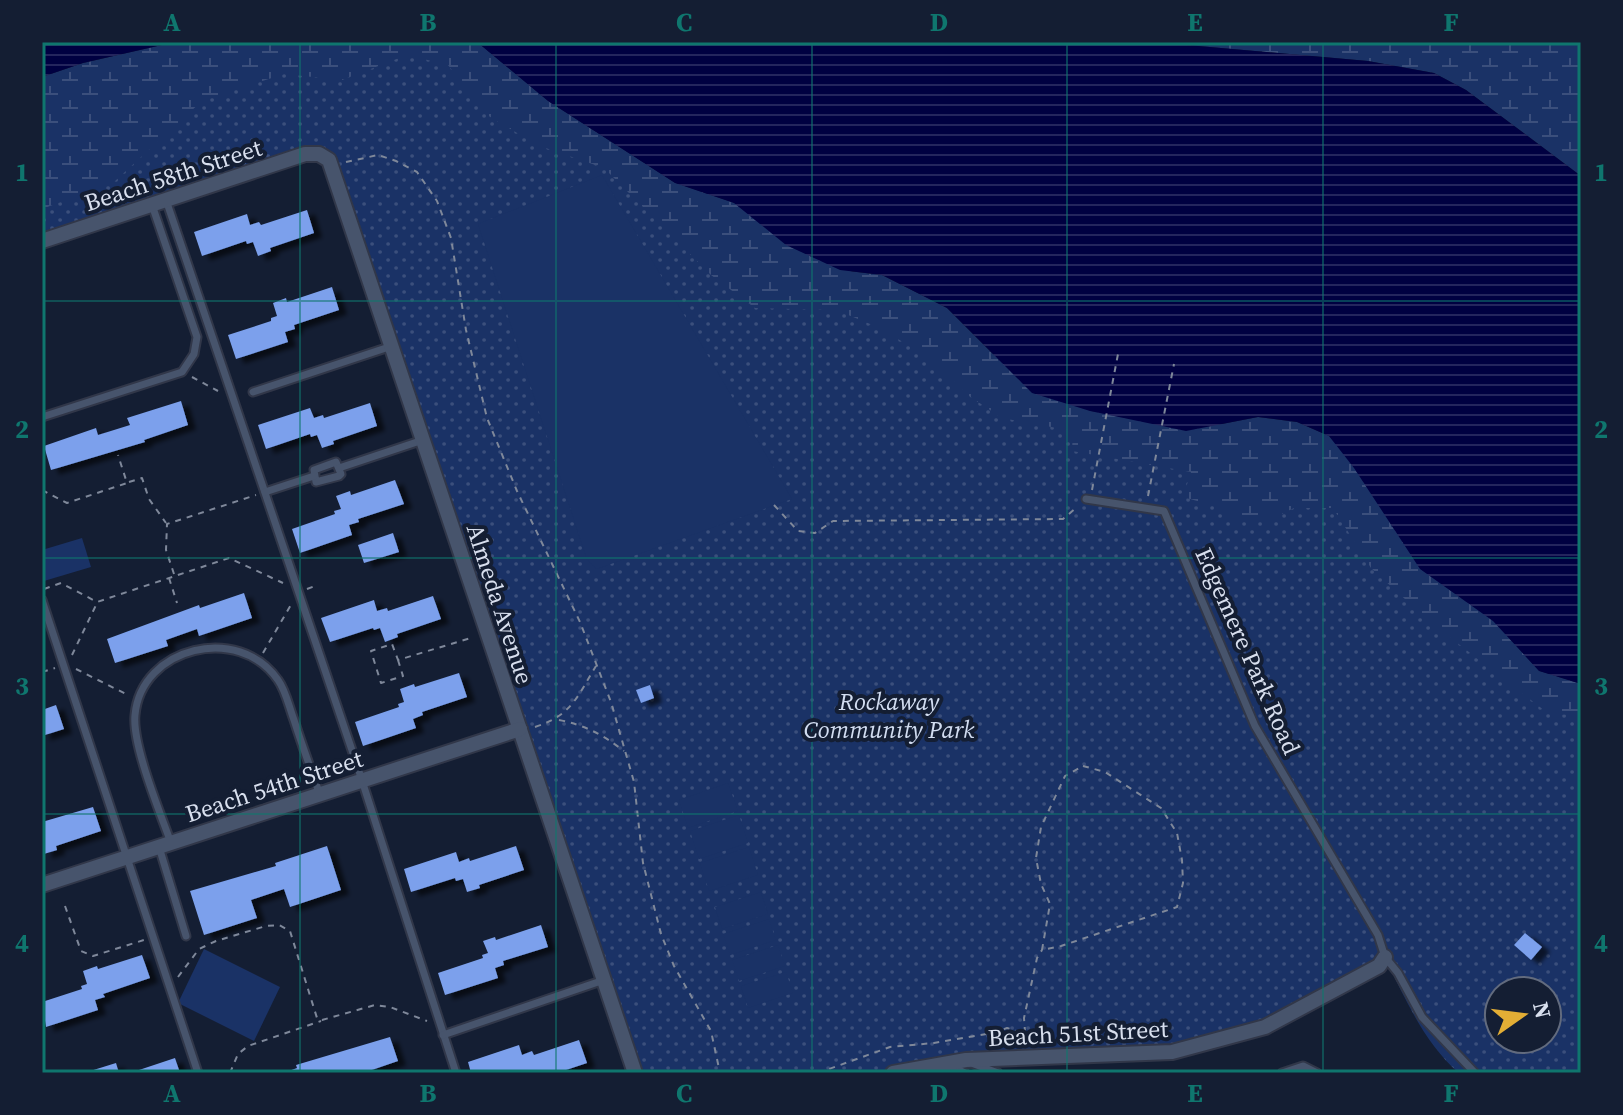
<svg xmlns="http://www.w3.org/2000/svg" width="1623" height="1115" font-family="'Source Serif 4',serif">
<defs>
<pattern id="green-dots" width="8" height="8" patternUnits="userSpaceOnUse" patternTransform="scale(2)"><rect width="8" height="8" fill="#1a3266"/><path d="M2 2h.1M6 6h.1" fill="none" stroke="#3b4f7c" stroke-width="1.8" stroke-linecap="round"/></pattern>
<pattern id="wetland-marsh" width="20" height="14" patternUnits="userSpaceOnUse" patternTransform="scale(2)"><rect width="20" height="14" fill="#1a3266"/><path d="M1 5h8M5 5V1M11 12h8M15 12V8" fill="none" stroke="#3b4f7c"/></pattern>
<pattern id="water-rules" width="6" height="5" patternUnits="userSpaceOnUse" patternTransform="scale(2)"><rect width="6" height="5" fill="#000041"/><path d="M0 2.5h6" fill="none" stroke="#24255d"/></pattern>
<filter id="shadow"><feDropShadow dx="8" dy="4.5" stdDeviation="2" flood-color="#0009"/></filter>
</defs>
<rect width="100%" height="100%" fill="#141e33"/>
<path fill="url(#green-dots)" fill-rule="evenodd" d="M175 42H477L548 101 675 183 734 203 1090 411 1329 436 1539 671 1581 684V1073H1459C1424 1043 1405 998 1385 958L1265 1027 1172 1052 945 1064 953 1073H635L332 164 319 154 42 241V77ZM1499 991H1547V1039H1499Z"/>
<g fill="url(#wetland-marsh)">
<polygon points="175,42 477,42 548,101 675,183 734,203 786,245 840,270 882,275 947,308 1032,393 1090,411 1186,431 1258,417 1297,422 1329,436 1354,468 1420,569 1493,621 1539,671 1581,684 1581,715 1549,714 1429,621 1371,568 1333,508 1294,508 1267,521 1233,519 1215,506 1183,497 1191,472 1072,451 1073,431 1002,418 969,396 932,360 880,328 836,310 755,308 711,275 604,168 537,145 487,115 448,65 407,55 342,80 284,74 203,100 114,182 42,209 42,77 83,63"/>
<polygon points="1153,42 1581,42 1581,176 1466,90 1434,73 1368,61"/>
</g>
<g fill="#1a3266">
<polygon points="602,175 792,499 597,569 587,560 478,224"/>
<polygon points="82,538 91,567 44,581 42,550"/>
<polygon points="728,783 738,811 688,828 679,800"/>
<polygon points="739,815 748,843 699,859 690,831"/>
<polygon points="749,847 758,875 709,891 700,863"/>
<polygon points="761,892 768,914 722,929 715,907"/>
<polygon points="769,919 776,940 730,955 723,934"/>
<polygon points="778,945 785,966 739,981 732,960"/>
<polygon points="204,949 280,987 254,1041 178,1003"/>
<polygon points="786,972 793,993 748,1008 741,986"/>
</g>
<g fill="url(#water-rules)">
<polygon points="42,42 175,42 83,63 42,77"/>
<polygon points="477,42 1153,42 1368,61 1434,73 1466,90 1581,176 1581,684 1539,671 1493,621 1420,569 1354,468 1329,436 1297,422 1258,417 1186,431 1090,411 1032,393 947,308 882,275 840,270 786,245 734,203 675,183 548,101"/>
</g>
<g fill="#7ba0ec" filter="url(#shadow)">
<polygon points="307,210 314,233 270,248 271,251 258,256 253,242 247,244 246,241 202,256 194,232 247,214 250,225 259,222 261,225"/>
<polygon points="332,287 339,310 294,325 295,329 285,332 288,342 236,359 228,335 271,321 271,318 277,316 273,303 286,298 287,302"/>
<polygon points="181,401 188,425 144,440 145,442 51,470 44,446 96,428 98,435 130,425 127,418"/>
<polygon points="370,403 377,426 333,441 334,444 322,448 317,435 311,437 310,434 266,449 258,425 310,408 314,418 323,415 324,418"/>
<polygon points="395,480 404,504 358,519 359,522 349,525 352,535 300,553 292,529 335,514 334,511 341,509 336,496 350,491 351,495"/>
<polygon points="393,533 399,552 364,563 358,545"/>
<polygon points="244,593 252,618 199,636 197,629 166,640 168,646 115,663 107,639 199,605 200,608"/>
<polygon points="433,596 441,619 397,634 398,637 385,642 380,628 374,630 373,628 330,642 321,618 374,600 377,611 387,608 388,611"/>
<polygon points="459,673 467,697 422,712 423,715 413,719 416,728 363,746 355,722 399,707 398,704 404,702 400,689 414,684 415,687"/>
<polygon points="650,685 654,698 641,703 636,690"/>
<polygon points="56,705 64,729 42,736 42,710"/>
<polygon points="93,807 101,831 56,846 57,850 44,854 42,822"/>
<polygon points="327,846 341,890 290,907 284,889 251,900 257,918 204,935 190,891 276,866 275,863"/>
<polygon points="516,846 524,870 479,885 480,888 467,892 463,879 456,881 455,878 411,892 404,869 456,852 459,862 469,858 470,861"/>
<polygon points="541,925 548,947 503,961 504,965 495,968 498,978 445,995 438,973 483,958 482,955 488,953 483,941 495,937 496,940"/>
<polygon points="1525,933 1542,947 1531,960 1514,945"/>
<polygon points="142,955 150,978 103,994 105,997 95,1000 98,1010 46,1027 42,1002 82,989 81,986 87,984 83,971 97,966 98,969"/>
<polygon points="390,1037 398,1061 363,1073 283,1073 297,1068 296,1065"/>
<polygon points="579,1040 587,1063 557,1073 520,1073 519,1070 510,1073 471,1073 468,1062 519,1045 522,1055 532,1051 534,1055"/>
<polygon points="175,1058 180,1073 133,1073 133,1072"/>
<polygon points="116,1063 119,1073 87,1073 87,1072"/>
</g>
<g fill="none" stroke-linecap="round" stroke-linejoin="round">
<g stroke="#313749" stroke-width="11">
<g id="lane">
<polyline points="166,200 357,765 456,1073"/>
<polyline points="253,392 392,346"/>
<polyline points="42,417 182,372 194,354 197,337 152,205"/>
<polygon points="336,462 341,474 339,476 316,482 314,470"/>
<polyline points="339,468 423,440"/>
<polyline points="265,492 314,476"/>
<polyline points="1086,499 1164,511 1255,726 1378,935 1385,957 1398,973 1422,1017 1475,1073"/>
<polyline points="42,600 198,1073"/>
<path d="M171 843C160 812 132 745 135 715 141 647 239 623 278 680 286 691 289 707 294 720 302 745 311 770 320 795"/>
<polyline points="159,847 186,936"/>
<polyline points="443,1035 604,980"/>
<polyline points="974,1064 998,1073"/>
<polyline points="950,1066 965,1073"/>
<polyline points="1282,1073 1303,1066 1317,1073"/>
</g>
</g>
<g stroke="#313749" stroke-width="18">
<g id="street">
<polyline points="42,241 305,154 319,154 329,160 635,1073"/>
<polyline points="42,885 520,729"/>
<polyline points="893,1073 966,1060 1172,1052 1265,1027 1379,966 1385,957"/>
</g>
</g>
<g stroke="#7f889a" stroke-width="2" stroke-dasharray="6 6" stroke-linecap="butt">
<polyline points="346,162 378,155 396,161 417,172 437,201 451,238 466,330 487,418 517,491 580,622 611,702 634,782 643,863 661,934 674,966 711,1031 720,1073"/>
<polyline points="192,377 218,391"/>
<polyline points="129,482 142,478 149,499 166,523"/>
<polyline points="42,490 67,503 127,483 118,455"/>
<polyline points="1092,490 1118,354"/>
<polyline points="1148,496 1174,364"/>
<polyline points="774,505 798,531 815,533 833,521 1063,519 1077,507"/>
<polyline points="174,574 166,550 167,524 256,495"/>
<polyline points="169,578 177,603"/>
<polyline points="44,589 61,583 97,602 229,558 283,583"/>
<polyline points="307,589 315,586"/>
<polyline points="263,653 292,603"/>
<polyline points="72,655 97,603"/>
<polyline points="398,660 403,676 381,683 371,651 392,644 398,660 474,637"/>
<polyline points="76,669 128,695"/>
<polyline points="42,672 55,668"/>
<path d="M559 720C585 725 603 735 624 751"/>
<path d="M535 727C572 715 577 697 596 666"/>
<polygon points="1083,766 1105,772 1161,808 1177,833 1182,860 1183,883 1177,907 1061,946 1042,950 1050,904 1041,884 1036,858 1041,827 1065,776"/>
<polyline points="65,906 81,951 93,956 144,940"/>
<polyline points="178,977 199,949 216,941 266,926 279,925 290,931 317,1018 322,1020 375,1005 390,1007 427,1021"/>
<polyline points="1026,1045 1024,1018 1037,958 1042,950"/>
<polyline points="230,1073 238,1054 248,1046 321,1021"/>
<polyline points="818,1073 890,1047 934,1043 992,1033 1007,1028 1026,1034"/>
</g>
<use href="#lane" stroke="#47546c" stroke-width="7"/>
<use href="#street" stroke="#47546c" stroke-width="14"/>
</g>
<path fill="none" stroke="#0f766e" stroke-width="2" stroke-opacity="0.55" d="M300 42V1073M556 42V1073M812 42V1073M1067 42V1073M1323 42V1073M42 301H1581M42 558H1581M42 814H1581"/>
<g text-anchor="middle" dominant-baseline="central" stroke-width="8" stroke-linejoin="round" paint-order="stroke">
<g font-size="24" fill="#d8dfee" stroke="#141e33">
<text transform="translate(173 175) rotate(-18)">Beach 58th Street</text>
<text transform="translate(500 604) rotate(72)">Almeda Avenue</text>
<text transform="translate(1248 651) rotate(66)">Edgemere Park Road</text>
<text transform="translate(274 786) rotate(-18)">Beach 54th Street</text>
<text transform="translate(1078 1033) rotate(-3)">Beach 51st Street</text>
</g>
<g font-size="24" font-style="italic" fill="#d2ddf1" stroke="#141e33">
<text x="889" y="701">Rockaway<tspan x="889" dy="28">Community Park</tspan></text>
</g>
</g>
<rect width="1623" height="1115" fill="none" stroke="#141e33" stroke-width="88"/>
<g transform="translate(1523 1015) rotate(76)"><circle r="38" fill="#141e33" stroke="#626b7e" stroke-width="2"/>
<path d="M0-6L14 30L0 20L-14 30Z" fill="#e3ae35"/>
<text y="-12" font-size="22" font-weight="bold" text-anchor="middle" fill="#d8dfee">N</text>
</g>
<rect x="44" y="44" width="1535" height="1027" fill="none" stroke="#0f766e" stroke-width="3"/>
<g font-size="26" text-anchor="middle" font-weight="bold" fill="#0f766e">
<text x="172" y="31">A</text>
<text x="428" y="31">B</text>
<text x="684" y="31">C</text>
<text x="939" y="31">D</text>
<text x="1195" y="31">E</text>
<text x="1451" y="31">F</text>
<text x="22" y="181">1</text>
<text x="1601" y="181">1</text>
<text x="22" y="438">2</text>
<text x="1601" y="438">2</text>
<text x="22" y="695">3</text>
<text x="1601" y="695">3</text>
<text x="22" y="952">4</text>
<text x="1601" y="952">4</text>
<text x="172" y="1102">A</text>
<text x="428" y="1102">B</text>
<text x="684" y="1102">C</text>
<text x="939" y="1102">D</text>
<text x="1195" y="1102">E</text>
<text x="1451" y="1102">F</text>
</g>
</svg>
